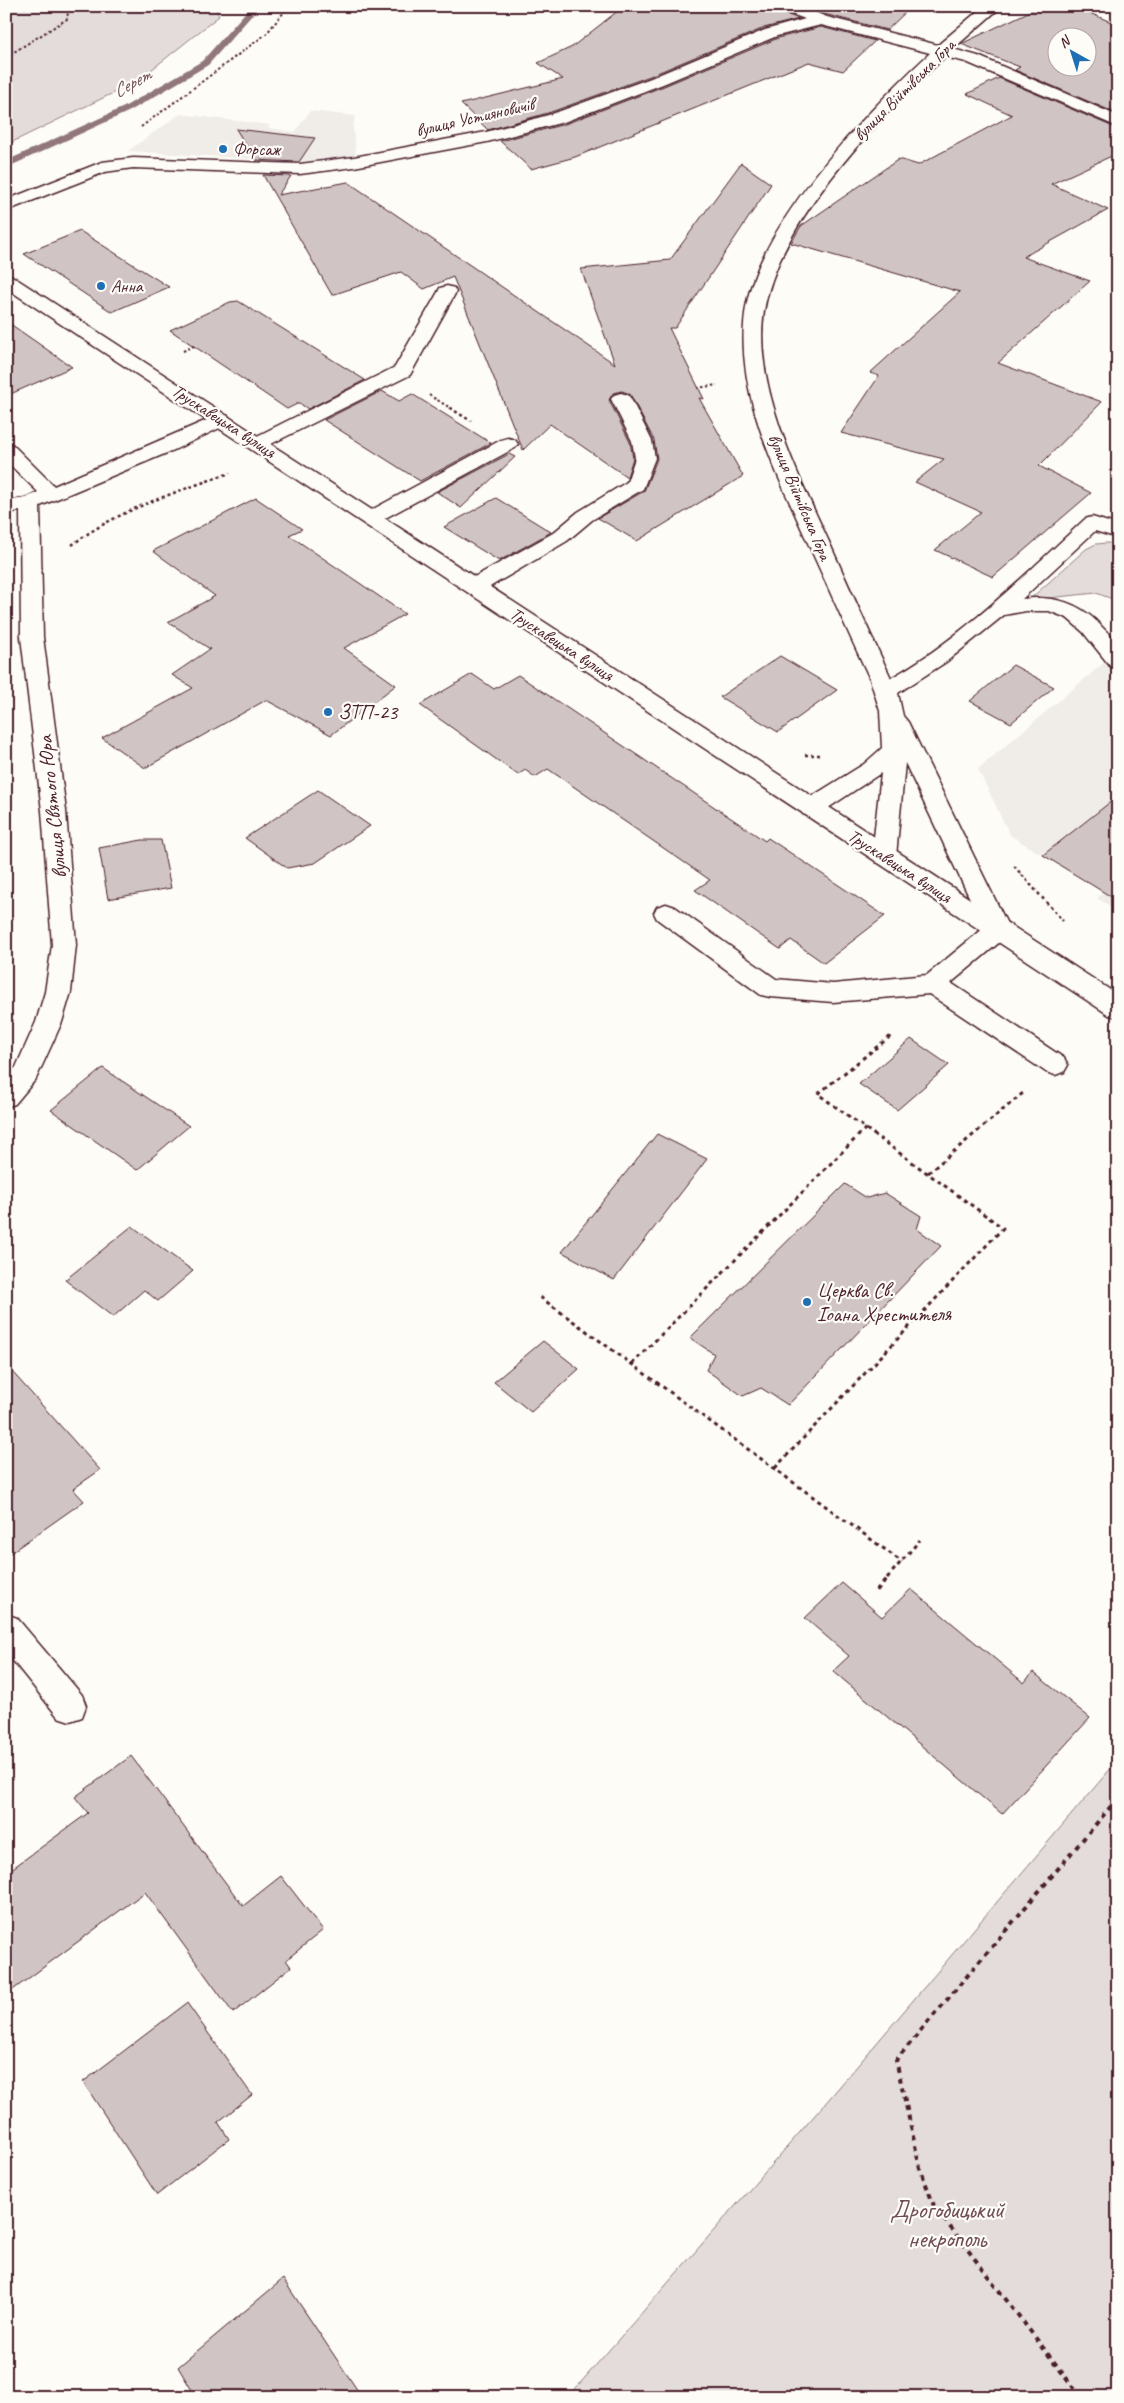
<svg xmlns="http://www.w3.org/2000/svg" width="1124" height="2403" font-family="Caveat,sans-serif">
<rect width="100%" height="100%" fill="#fdfcf7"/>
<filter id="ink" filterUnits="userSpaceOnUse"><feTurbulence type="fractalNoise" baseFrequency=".02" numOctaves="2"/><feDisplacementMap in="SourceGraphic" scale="10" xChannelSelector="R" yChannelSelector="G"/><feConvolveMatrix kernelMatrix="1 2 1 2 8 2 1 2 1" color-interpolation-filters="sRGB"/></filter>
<g filter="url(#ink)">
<g fill="#f0ece8">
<polygon points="310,111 355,116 353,127 356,155 301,162 128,151 180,114 270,125 268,128 295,132"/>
<polygon points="1118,651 1118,911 1097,898 1104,893 1010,835 978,769"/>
</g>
<g fill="#e3dcda" stroke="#967e82">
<polygon points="6,6 215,6 219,16 136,82 6,145"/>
<polygon points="1107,543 1118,544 1118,601 1096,593 1029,600 1086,549 1096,544"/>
<polygon points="1118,1760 1118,2397 568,2397 829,2099"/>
</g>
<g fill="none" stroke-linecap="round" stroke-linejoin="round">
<polygon fill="#91777b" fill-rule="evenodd" points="251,6 260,6 208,65 130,111 6,168 6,161 124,107 202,61"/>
</g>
<g fill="#d0c5c4" stroke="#4a1f2b" fill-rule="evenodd">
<polygon points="624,6 773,6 777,11 799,19 764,28 650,76 551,112 488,130 461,104 563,79 538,63 572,47"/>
<polygon points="804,6 912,6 887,30 828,15"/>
<path d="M1041 6H1073L1118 25V114L1015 70 1020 67 961 44ZM1056 38H1086V68H1056Z"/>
<polygon points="821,27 875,41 843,71 809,62 575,157 531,169 500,141 565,124 664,86 778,38"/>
<polygon points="999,78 1118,129 1118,153 1051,184 1108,210 1023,257 1090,281 998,363 1102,402 1039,466 1091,493 993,577 935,550 981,512 915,482 944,459 841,433 879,376 870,373 960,292 791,243 801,226 899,159 918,165 1012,115 967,94"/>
<polygon points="236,129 315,138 299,162 255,160"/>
<polygon points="741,163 771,184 675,328 669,328 704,399 699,398 743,476 637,541 598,518 644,491 657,459 654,440 630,394 622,391 613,393 609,400 630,442 633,458 627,477 550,424 523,450 453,277 424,289 401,272 332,295 263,175 291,176 278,195 348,182 615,364 581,269 670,260"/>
<polygon points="80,231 169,287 112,312 24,254"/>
<polygon points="238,301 365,380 308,409 299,403 287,409 170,330 230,302"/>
<polygon points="6,321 72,367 6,396"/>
<polygon points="382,391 399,401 412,394 491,443 420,481 324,420"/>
<polygon points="509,454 515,457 461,508 437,492"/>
<polygon points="256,498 302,529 289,535 405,614 344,648 396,685 331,735 266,700 145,768 102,738 193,688 172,675 210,649 168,622 215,596 153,551"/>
<polygon points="496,498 551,532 499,561 444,527"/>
<polygon points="780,656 837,690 778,732 720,697"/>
<polygon points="1013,665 1054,687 1011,723 970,701"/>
<polygon points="472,674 494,689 518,675 765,841 768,838 885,916 824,963 791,940 780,949 695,890 710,880 548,769 535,777 525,770 518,775 420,705"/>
<polygon points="318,790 370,826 315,863 287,868 245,838"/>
<polygon points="1118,796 1118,901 1043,855"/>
<polygon points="142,840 161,840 171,888 108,899 99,848"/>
<polygon points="911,1039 949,1065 897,1110 859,1084"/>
<polygon points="103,1068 189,1126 137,1170 51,1110"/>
<polygon points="657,1134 707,1159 614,1280 562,1252"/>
<polygon points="845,1184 867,1198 885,1193 921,1216 917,1229 941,1246 788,1405 761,1388 743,1396 706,1370 714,1354 690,1338"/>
<polygon points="132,1226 193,1271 158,1301 144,1290 113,1317 65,1280"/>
<polygon points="543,1341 579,1369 531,1412 494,1382"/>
<polygon points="6,1365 100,1470 73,1489 84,1501 6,1556"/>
<polygon points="842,1583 882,1617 911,1589 1024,1683 1033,1672 1090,1718 1002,1814 833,1671 849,1656 805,1618"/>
<polygon points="131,1756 243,1906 281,1876 323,1930 286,1960 291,1967 233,2013 145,1892 6,1995 6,1873 88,1813 75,1797"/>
<polygon points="187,2003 252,2095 218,2122 229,2139 157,2195 83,2082"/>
<polygon points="283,2279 362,2397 196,2397 178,2367"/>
</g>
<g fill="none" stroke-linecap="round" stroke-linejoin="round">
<g stroke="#4a1f2b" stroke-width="3">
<g id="minor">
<path d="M775 6H798L827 17 938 45 984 6H1002L953 49 978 56 1118 116V127L966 62 945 57C879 118 779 220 764 311 752 385 800 479 830 544 850 589 870 634 891 678 960 640 1027 573 1085 519L1092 517 1118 525V538L1095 531 1022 599C1054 595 1081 603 1102 627 1107 632 1114 638 1117 645 1120 651 1118 661 1118 668L1110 666 1083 632 1067 618 1049 611H1026L1004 615 946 662 898 693 903 716 908 722 1010 930 1007 936 951 983 1064 1058 1068 1065 1064 1072 1055 1075 1046 1072 929 994 833 1002 770 997 761 995 657 919 654 913 657 907 666 904 675 907 776 979 833 984 927 975 984 928 905 763 896 856 892 862 884 864 876 862 872 856 881 773 819 814 811 816 803 814 799 808 803 802 864 764 882 748 880 711 870 679C848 633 828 587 807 541 776 471 735 393 745 314 755 228 868 110 930 53L821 25 777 36 663 84 564 122 487 142 354 167 300 174 133 168 105 172 6 211V200L102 162 133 158 300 164 354 157 486 132 552 114 651 78 765 30 805 19 778 9Z"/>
<polygon points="447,286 454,288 456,292 410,375 265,447 258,449 251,447 248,443 251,439 395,367 438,292 440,288"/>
<polygon points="621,393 628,395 631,399 652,441 655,458 643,489 592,520 567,541 483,591 475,593 467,591 464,586 467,581 553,533 578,512 627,482 635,458 632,441 611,399 614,395"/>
<polygon points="221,414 228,416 231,420 228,424 174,450 40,506 43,637 66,811 76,945 71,992 62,1022 36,1079 15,1104 6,1107 6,1079 16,1067 36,1022 45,992 52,945 42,811 21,637 20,511 6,513 6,501 25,498 38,492 6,461 6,443 13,445 54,486"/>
<polygon points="508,438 515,440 518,444 515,448 378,522 371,524 364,522 361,518 364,514 501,440"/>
<polygon points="6,1614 17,1618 82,1695 86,1706 82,1717 70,1721 58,1717 6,1652"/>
</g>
</g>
<g stroke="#4a1f2b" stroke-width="3">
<polygon id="major" points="6,275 12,276 1118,995 1118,1017 1109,1015 6,288"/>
</g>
<g stroke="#4a1f2b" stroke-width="2" stroke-dasharray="2.5 2.5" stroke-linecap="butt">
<polyline points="6,57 67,19 69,6"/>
<polyline points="141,127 266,34 289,6"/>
<polyline points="183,351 194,346"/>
<polyline points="697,388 717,385"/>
<polyline points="429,395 452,409"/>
</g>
<g stroke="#4a1f2b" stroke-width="2.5" stroke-dasharray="3 3" stroke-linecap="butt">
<polyline points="450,408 471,421"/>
<path d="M72 545C117 510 177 492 230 473"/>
<polyline points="805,755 819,755"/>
<polyline points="1014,866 1063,921"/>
</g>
<g stroke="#4a1f2b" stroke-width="3" stroke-dasharray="4 4" stroke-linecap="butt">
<polyline points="928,1173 1023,1093"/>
<polyline points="540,1297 902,1562"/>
<polyline points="632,1364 866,1128"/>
<polyline points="775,1468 1003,1228 818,1094 892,1035"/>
<polyline points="887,1578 920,1540"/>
</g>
<g stroke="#4a1f2b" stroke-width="4" stroke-dasharray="5 5" stroke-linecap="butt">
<polyline points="876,1591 888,1577"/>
<polyline points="1081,2397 934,2206 920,2168 896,2060 1118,1798"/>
</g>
<use href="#minor" fill="#fdfcf7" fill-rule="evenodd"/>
<use href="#major" fill="#fdfcf7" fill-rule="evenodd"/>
</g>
</g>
<g fill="#1f6fb2" stroke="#fdfcf7" stroke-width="2">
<circle cx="223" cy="149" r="5"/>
<circle cx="101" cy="286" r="5"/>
<circle cx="328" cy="712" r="5"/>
<circle cx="807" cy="1302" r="5"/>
</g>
<g text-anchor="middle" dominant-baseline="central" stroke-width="4.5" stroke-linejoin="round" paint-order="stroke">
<g font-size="18" fill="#4a1f2b" stroke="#fdfcf7">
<text transform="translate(904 90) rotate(-45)">вулиця Війтівська Гора</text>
<text transform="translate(475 117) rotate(-13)">вулиця Устияновичів</text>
<text transform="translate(224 421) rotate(33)">Трускавецька вулиця</text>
<text transform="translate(800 497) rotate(67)">вулиця Війтівська Гора</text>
<text transform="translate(562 644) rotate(33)">Трускавецька вулиця</text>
<text transform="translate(900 866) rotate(33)">Трускавецька вулиця</text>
</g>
<g font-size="18" fill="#4a1f2b" stroke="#fdfcf7" text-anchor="start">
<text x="233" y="149">Форсаж</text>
<text x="111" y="286">Анна</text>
</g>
<g font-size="19" font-style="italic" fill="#73525a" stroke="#fdfcf7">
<text transform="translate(132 83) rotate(-29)">Серет</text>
</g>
<g font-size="21" fill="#4a1f2b" stroke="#fdfcf7" text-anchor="start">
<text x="338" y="712">ЗТП-23</text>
<text x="817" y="1290">Церква Св.<tspan x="817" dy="24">Іоана Хрестителя</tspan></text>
</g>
<g font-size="21" fill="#4a1f2b" stroke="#fdfcf7">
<text transform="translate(52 807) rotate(-96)">вулиця Святого Юра</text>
</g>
<g font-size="25" fill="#704e57" stroke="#fdfcf7">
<text x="947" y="2210">Дрогобицький<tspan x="947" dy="29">некрополь</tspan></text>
</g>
</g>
<rect width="1124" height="2403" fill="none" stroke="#fdfcf7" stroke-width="25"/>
<rect x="12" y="12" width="1099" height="2378" fill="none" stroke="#4a1f2b" stroke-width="2" filter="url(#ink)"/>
<g transform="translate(1072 52) rotate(321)"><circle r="24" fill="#fdfcf7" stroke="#b5a4a5"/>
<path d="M0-4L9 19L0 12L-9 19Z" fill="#1f6fb2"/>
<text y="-8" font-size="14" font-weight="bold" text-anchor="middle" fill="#4a1f2b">N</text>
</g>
</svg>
